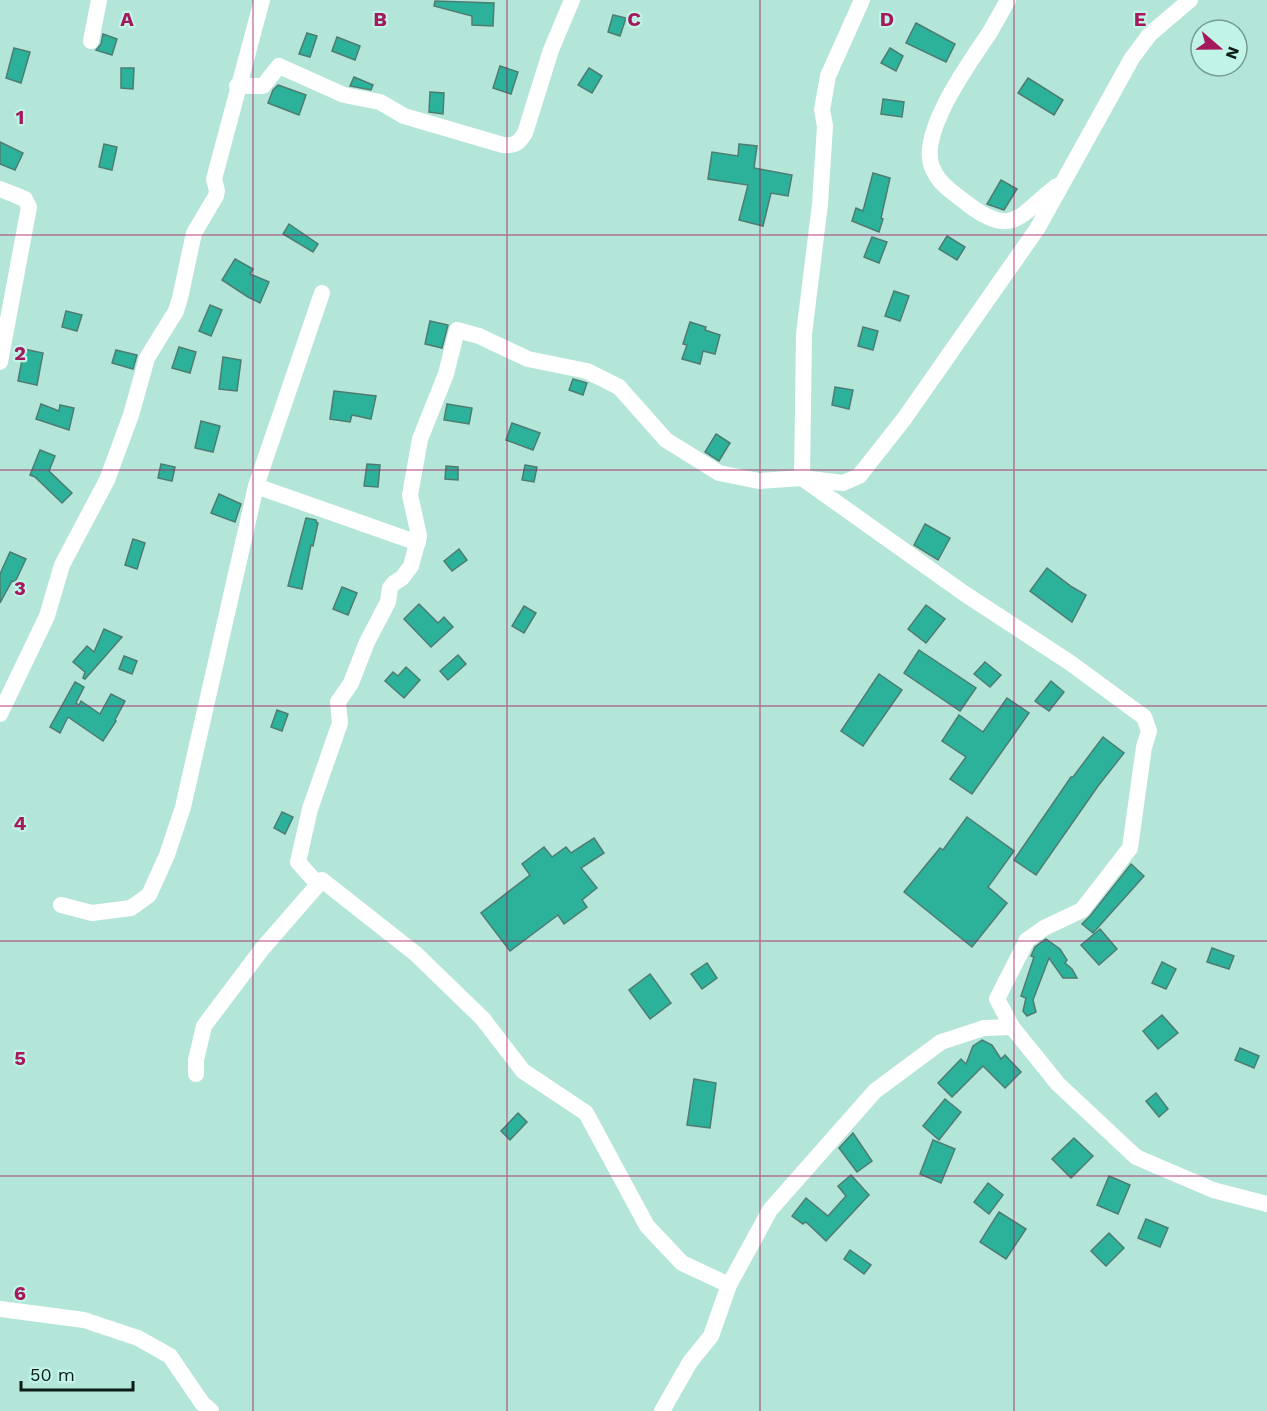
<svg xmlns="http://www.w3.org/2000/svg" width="1267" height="1411" font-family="'Work Sans',sans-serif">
<rect width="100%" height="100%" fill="#b4e5d9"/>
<g fill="#2cb29b" stroke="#4e7c71" stroke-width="1.5">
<polygon points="435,1 494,3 493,26 472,25 472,16 434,6"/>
<polygon points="613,15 626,18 620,36 608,32"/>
<polygon points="916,23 955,44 946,62 906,43"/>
<polygon points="307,33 317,36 310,57 299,54"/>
<polygon points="103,34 117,39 112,55 96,50 101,44"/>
<polygon points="337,37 360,46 355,60 332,51"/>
<polygon points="14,48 30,52 21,83 6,78"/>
<polygon points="890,48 903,56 896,71 881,63"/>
<polygon points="500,66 518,72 511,94 493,88"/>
<polygon points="121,68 134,68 133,89 121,88"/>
<polygon points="589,68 602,76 592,93 578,85"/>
<polygon points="354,77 373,85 371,90 350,86"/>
<polygon points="1028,78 1063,100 1054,115 1018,93"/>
<polygon points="278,85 306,95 299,115 268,103 273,90"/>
<polygon points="430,92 444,93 443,114 429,112"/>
<polygon points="883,99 904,102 902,117 881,114"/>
<polygon points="0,142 23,153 15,170 0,164"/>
<polygon points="104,144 117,147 112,170 99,167"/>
<polygon points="739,144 757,146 754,168 792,175 788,196 771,193 763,226 739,220 748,185 708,179 712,152 738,156"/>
<polygon points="873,173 890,178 881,218 883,219 879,232 852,221 856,208 863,211"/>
<polygon points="1001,180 1017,189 1004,210 987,204"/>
<polygon points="289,224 318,244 313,252 283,234"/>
<polygon points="947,236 965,247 957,260 939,249"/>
<polygon points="872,237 887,242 879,263 864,257"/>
<polygon points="235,259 253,269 250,274 269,282 260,303 248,297 222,280"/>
<polygon points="894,291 909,296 900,321 885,316"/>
<polygon points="210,305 222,310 211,336 199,331"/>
<polygon points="66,311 82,315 77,331 62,327"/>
<polygon points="430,321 448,325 442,348 425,344"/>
<polygon points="690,322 706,327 705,330 720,335 715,354 703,351 700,364 682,359 687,345 683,344"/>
<polygon points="863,327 878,331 873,350 858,346"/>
<polygon points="179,347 196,352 190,373 172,368"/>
<polygon points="24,349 43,353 37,385 18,381"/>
<polygon points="116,350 137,355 133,369 112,363"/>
<polygon points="223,357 241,360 237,391 219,389"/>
<polygon points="573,379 587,383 583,395 569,390"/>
<polygon points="835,387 853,390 849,409 832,405"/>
<polygon points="334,391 376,396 371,419 352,415 350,422 330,419"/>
<polygon points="41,404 59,411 60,405 74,408 69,430 36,419"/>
<polygon points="447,404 472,408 469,424 444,420"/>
<polygon points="201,421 220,426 213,452 195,448"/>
<polygon points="512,423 540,433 533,450 506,440"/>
<polygon points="716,434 730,443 719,461 705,452"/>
<polygon points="40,450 55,456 49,471 72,493 62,503 35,477 30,475"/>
<polygon points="161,464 175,467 172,481 158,478"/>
<polygon points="367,464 380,465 378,487 364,486"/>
<polygon points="525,465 537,467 534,482 522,480"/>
<polygon points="446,466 458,467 458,480 445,479"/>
<polygon points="219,494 241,504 235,522 211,513"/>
<polygon points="306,518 316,520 316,522 318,523 313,546 311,545 302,589 288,586"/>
<polygon points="925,524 950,538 938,560 914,545"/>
<polygon points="133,539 145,543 137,569 125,565"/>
<polygon points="459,549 467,560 452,571 444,561"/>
<polygon points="10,552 26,559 15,582 12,581 0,603 0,574"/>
<polygon points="1047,568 1072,587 1086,595 1072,622 1030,591"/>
<polygon points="342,587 357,593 348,615 333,609"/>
<polygon points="419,604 438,623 444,617 453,627 431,647 404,619"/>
<polygon points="926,605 945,619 926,643 908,629"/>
<polygon points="524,606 536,613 524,633 512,626"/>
<polygon points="104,629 122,637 85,679 83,678 85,672 73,662 87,646 94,652"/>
<polygon points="919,650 976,688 960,711 904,673"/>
<polygon points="458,655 466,664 448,680 440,671"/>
<polygon points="124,656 137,661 132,674 119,669"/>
<polygon points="985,662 1001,675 990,687 974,674"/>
<polygon points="406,667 420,680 404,698 385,681 393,672 398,676"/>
<polygon points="879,674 902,690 863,746 841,731"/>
<polygon points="1051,681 1064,692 1049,711 1035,701"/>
<polygon points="75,682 84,687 76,703 79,705 81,701 100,714 111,694 125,701 115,720 116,721 103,741 68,717 60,733 50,727"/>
<polygon points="1007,698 1029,713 972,794 950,779 966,757 942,741 959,715 983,732"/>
<polygon points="277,710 288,714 282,731 271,727"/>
<polygon points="1103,737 1124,753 1098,786 1036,875 1014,860 1071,777 1073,777"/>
<polygon points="282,812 293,817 285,834 274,828"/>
<polygon points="967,817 1014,851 988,887 1007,903 972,947 904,892 940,848 943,850"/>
<polygon points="594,838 604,853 581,868 597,888 582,900 587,907 564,924 558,915 510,951 481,913 530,875 522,864 544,847 552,857 566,847 571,853"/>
<polygon points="1131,864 1144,876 1093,933 1082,924 1090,916"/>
<polygon points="1100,929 1117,949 1099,965 1081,945"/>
<polygon points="1046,939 1060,949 1067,960 1065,963 1072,969 1077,978 1063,978 1049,958 1033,1000 1036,1012 1027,1016 1023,1011 1026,998 1021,996 1034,957 1031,956 1035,947"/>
<polygon points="1212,948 1234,956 1229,969 1207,962"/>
<polygon points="1162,962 1176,969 1166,989 1152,983"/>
<polygon points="707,963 717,978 702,989 691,974"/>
<polygon points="650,974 671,1003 650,1019 629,990"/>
<polygon points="1162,1015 1178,1033 1158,1049 1143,1031"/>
<polygon points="982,1040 992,1045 1001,1059 1005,1055 1021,1072 1005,1088 983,1066 952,1097 938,1083 961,1059 966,1064 973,1046"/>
<polygon points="1240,1048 1259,1056 1254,1068 1235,1060"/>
<polygon points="694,1079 716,1083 710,1128 687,1125"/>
<polygon points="1156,1093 1168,1109 1159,1117 1146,1101"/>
<polygon points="945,1099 961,1112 939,1140 923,1126"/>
<polygon points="518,1113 527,1122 510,1140 501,1131"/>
<polygon points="853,1133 872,1161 857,1172 839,1148"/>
<polygon points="1074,1138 1093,1156 1071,1178 1052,1159"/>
<polygon points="933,1140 955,1149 941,1183 920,1174"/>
<polygon points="851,1175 869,1195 826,1241 806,1222 803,1224 792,1216 806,1198 828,1216 846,1196 838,1186"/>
<polygon points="1109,1176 1130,1185 1118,1214 1097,1205"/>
<polygon points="988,1183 1003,1195 989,1214 974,1202"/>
<polygon points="999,1212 1026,1229 1006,1259 980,1242"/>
<polygon points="1146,1219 1168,1228 1160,1247 1138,1238"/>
<polygon points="1109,1233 1124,1248 1106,1266 1091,1251"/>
<polygon points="850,1250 871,1265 864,1274 844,1259"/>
</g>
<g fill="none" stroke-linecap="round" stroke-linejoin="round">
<g stroke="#fff" stroke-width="16">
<path d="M1008 0C1002 11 996 21 990 32 971 61 918 132 932 167 939 185 954 193 969 205 1014 239 1021 213 1057 186"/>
<polyline points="91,41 99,0"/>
<path d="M237 86H263L279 66 344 95 380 102 404 116 503 145C515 146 519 143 525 133L551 50 572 0"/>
<polyline points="0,189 25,199 29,207 0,362"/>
<polyline points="256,486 418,543"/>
<polyline points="0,714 47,616 62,565 107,480 131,415 147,358 176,311 180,298 194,233 216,196 217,191 214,179 262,0"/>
<polyline points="320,882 313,879 298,862 310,809 340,723 338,702 351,683 367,642 388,602 390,588 394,583 402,578 411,566 419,536 410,495 420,439 446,374 457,330 479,336 528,359 587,371 619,387 666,440 719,473 759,481 802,478 843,483 859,476 904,419 1037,229 1132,58 1150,34 1190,0"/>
<polyline points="61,905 92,913 131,908 149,895 167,855 183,807 256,486 322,293"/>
<polyline points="1012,1027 1058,1084 1136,1157 1213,1190 1267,1204"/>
<polyline points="196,1074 196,1060 204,1026 262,949 322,880 416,954 483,1019 523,1071 586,1113 647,1226 682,1263 729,1285"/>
<polyline points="0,1309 84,1320 138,1338 170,1356 202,1403 211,1411"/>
<polyline points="662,1411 690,1362 711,1336 729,1285 770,1210 875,1091 941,1042 984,1028 1012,1027 997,999 1027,940 1044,928 1082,910 1130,848 1144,747 1149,731 1144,717 1069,662 965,594 802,478 804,334 820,204 825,126 822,110 828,76 862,0"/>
</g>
</g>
<path fill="none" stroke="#a5185c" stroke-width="1.5" stroke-opacity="0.55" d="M253 0V1411M507 0V1411M760 0V1411M1014 0V1411M0 235H1267M0 470H1267M0 706H1267M0 941H1267M0 1176H1267"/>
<g font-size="20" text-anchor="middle" font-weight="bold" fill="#a5185c" stroke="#c1f3e7" stroke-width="4.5" stroke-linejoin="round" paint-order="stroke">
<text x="127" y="26">A</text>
<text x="380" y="26">B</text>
<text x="634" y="26">C</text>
<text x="887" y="26">D</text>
<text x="1140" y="26">E</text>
<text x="20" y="124">1</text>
<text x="20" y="360">2</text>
<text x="20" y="595">3</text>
<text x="20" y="830">4</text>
<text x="20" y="1065">5</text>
<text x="20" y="1300">6</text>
</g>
<g transform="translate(1219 48) rotate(110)"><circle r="28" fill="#c1f3e7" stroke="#779d94" stroke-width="1.5"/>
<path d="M0-4.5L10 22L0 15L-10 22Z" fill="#a5185c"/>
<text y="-9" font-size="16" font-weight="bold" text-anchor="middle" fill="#091c18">N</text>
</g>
<path d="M21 1381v9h112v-9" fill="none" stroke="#091c18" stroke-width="3"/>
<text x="30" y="1381" font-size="18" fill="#091c18" stroke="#c1f3e7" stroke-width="4.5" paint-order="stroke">50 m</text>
</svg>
